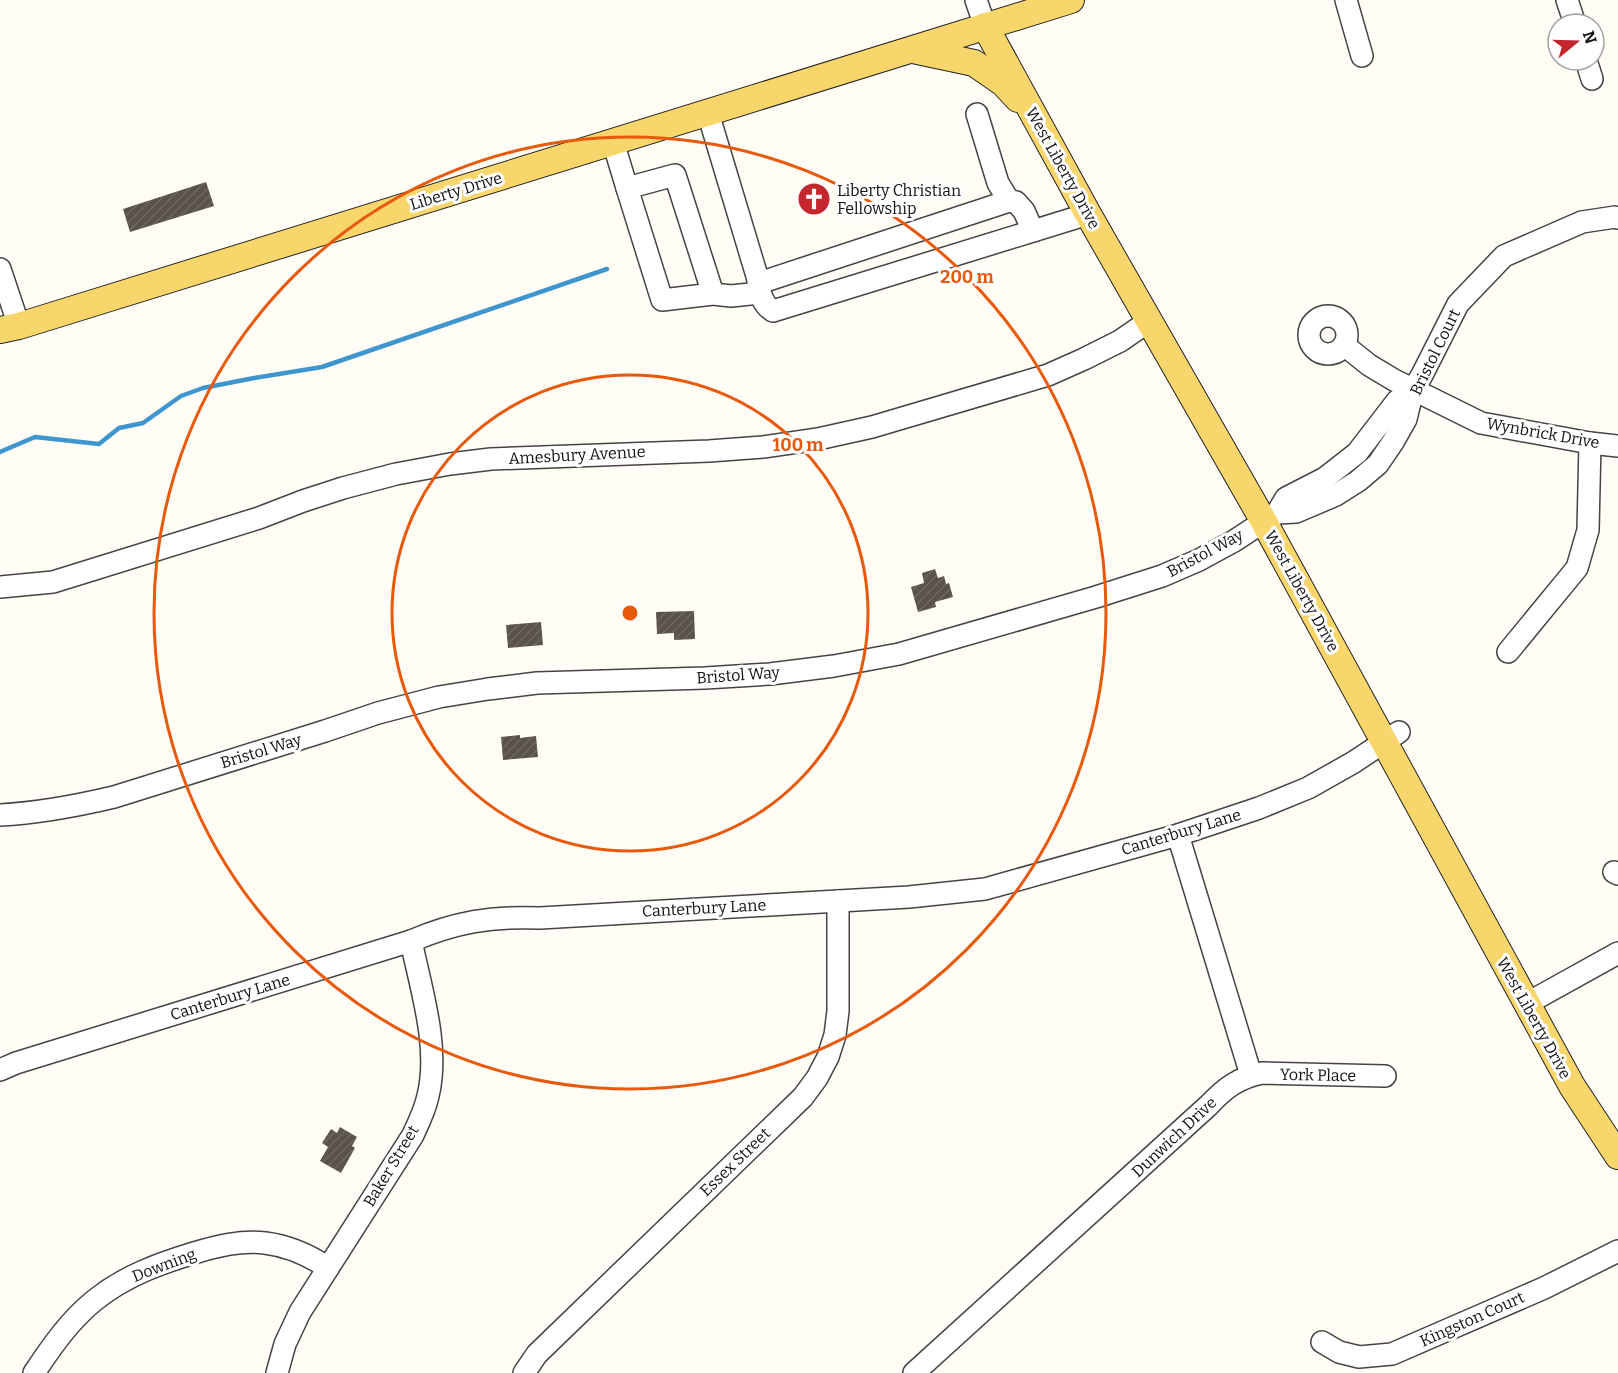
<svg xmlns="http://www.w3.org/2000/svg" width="1618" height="1373" font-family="Bitter,serif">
<defs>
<pattern id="building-hatch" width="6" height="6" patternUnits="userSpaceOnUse" patternTransform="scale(1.5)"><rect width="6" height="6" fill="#5a524d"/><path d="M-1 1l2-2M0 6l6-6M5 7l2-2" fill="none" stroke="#6d6662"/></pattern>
</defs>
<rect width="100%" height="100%" fill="#fffdf5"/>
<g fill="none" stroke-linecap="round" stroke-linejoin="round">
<polyline stroke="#3f96cf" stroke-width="4.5" points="0,452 35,437 99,444 119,428 143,423 181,396 203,388 254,378 322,367 607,269"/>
</g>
<g fill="url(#building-hatch)">
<polygon points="206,182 214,206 130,232 123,209"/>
<polygon points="935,569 938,578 944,576 946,584 949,583 953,597 935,602 936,607 918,612 911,587 924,583 922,573"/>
<polygon points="694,611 695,639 674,640 674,633 657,634 656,612"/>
<polygon points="541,622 543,645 508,648 506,625"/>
<polygon points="520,735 520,738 536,736 538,757 503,760 501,737"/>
<polygon points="340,1127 357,1137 352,1146 355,1148 341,1173 320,1161 328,1147 322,1143 331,1129 337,1133"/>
</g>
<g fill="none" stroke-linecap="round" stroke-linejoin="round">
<g stroke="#444" stroke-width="24">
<g id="minor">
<polyline points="976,0 985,26"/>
<polyline points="1346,0 1362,56"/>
<polyline points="1567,0 1575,24"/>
<polyline points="1586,60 1592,79"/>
<path d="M708 113 757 276C760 290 760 303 773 311L1088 214"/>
<polyline points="977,114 998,183 1009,201"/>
<polyline points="613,142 627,188"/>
<polyline points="0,269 19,326"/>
<polyline points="759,283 1009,201 1016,202 1024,211 1033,231"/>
<polyline points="713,294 662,300 627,188 675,175 713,294 731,296 760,293"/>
<circle cx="1328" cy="335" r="19"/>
<polyline points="1344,345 1369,365 1394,380 1481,423 1590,443 1618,446"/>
<polyline points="1277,513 1296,512 1336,495 1358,481 1378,464 1393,442 1406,419 1413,390 1422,375 1458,304 1504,256 1582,222 1615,217 1618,218"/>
<polyline points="0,587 53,582 259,518 303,501 343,488 396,474 450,464 491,459 709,451 763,447 818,439 872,427 1048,375 1084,359 1120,341 1149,321"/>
<polyline points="1508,652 1577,568 1588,530 1590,443"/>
<path d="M0 815C39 813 76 806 114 797L325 731 378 713 439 697 488 689 537 683 705 678 770 674 834 666 899 654 1096 597 1162 576 1199 560 1234 541 1277 513 1286 498 1325 478 1357 453 1397 401 1413 390"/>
<polyline points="1178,835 1251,1075"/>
<polyline points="1614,872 1618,874"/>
<polyline points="1526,1004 1618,953"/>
<path d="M0 1070 16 1063 411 941C456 922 491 916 540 918L909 897 985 889 1178 835 1259 808 1308 788 1354 762 1399 732"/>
<polyline points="1322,1342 1339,1352 1359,1357 1392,1354 1544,1288 1618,1251"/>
<path d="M34 1373C52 1346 70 1320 95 1300 125 1276 158 1264 194 1253 217 1246 241 1240 265 1243 289 1246 309 1255 328 1268"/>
<path d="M277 1373 285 1344 300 1312 413 1135C419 1122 425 1110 428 1096 440 1047 421 989 411 941"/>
<polyline points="524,1373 537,1354 803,1097 817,1078 828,1057 835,1035 838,1011 838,901"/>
<path d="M914 1373 1209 1105C1225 1088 1238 1078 1262 1073L1385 1076"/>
</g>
</g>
<g stroke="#222" stroke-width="28">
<g id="major">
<polyline points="985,26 1088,214 1263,520 1572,1086 1618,1156"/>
<polyline points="913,50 974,63 1003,83 1018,99"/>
<polyline points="0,330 19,326 1071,0"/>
</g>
</g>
<use href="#minor" stroke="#fff" stroke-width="21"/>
<use href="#major" stroke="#f9d66b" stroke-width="26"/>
</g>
<g fill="none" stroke="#e8590c" stroke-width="3">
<circle cx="630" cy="613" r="238"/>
<circle cx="630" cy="613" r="476"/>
</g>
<defs>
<g id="church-disc" transform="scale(1.725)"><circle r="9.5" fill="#c4262e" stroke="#fff"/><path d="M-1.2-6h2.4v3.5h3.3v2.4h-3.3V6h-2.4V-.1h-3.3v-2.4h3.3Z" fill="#fff"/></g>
</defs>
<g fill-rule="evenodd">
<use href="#church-disc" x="814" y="199"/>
</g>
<g text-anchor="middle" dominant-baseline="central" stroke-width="6" stroke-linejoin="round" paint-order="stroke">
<g font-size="16" fill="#111" stroke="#fff">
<text transform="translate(1063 168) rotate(61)">West Liberty Drive</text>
<text transform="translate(456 191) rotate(-17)">Liberty Drive</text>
<text transform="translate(1435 352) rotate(-64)">Bristol Court</text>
<text transform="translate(1543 433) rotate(10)">Wynbrick Drive</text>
<text transform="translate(577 455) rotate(-3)">Amesbury Avenue</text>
<text transform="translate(1205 553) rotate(-28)">Bristol Way</text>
<text transform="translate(1302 591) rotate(61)">West Liberty Drive</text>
<text transform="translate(738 675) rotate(-4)">Bristol Way</text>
<text transform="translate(261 751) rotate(-17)">Bristol Way</text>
<text transform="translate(1181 832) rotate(-17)">Canterbury Lane</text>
<text transform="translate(704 908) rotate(-3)">Canterbury Lane</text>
<text transform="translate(230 997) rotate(-17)">Canterbury Lane</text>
<text transform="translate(1534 1018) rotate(61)">West Liberty Drive</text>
<text transform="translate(1318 1075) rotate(1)">York Place</text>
<text transform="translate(1174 1137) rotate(-43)">Dunwich Drive</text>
<text transform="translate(735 1162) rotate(-44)">Essex Street</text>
<text transform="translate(391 1166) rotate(-59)">Baker Street</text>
<text transform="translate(164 1265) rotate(-21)">Downing</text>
<text transform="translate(1472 1319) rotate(-24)">Kingston Court</text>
</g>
<g font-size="16" fill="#111" stroke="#fff" text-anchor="start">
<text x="837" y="190">Liberty Christian<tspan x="837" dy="18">Fellowship</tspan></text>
</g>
</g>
<circle cx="630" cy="613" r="9" fill="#e8590c" stroke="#fff" stroke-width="3"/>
<g font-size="18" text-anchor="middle" font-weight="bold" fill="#e8590c" stroke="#fff" stroke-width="6" stroke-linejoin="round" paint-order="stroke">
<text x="967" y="283">200 m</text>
<text x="798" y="451">100 m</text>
</g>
<g transform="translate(1576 42) rotate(71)"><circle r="28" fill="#ffffff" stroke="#a0a0a0" stroke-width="1.5"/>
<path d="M0-4.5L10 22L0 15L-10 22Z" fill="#c4262e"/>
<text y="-9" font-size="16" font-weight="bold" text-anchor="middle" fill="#111111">N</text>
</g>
</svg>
